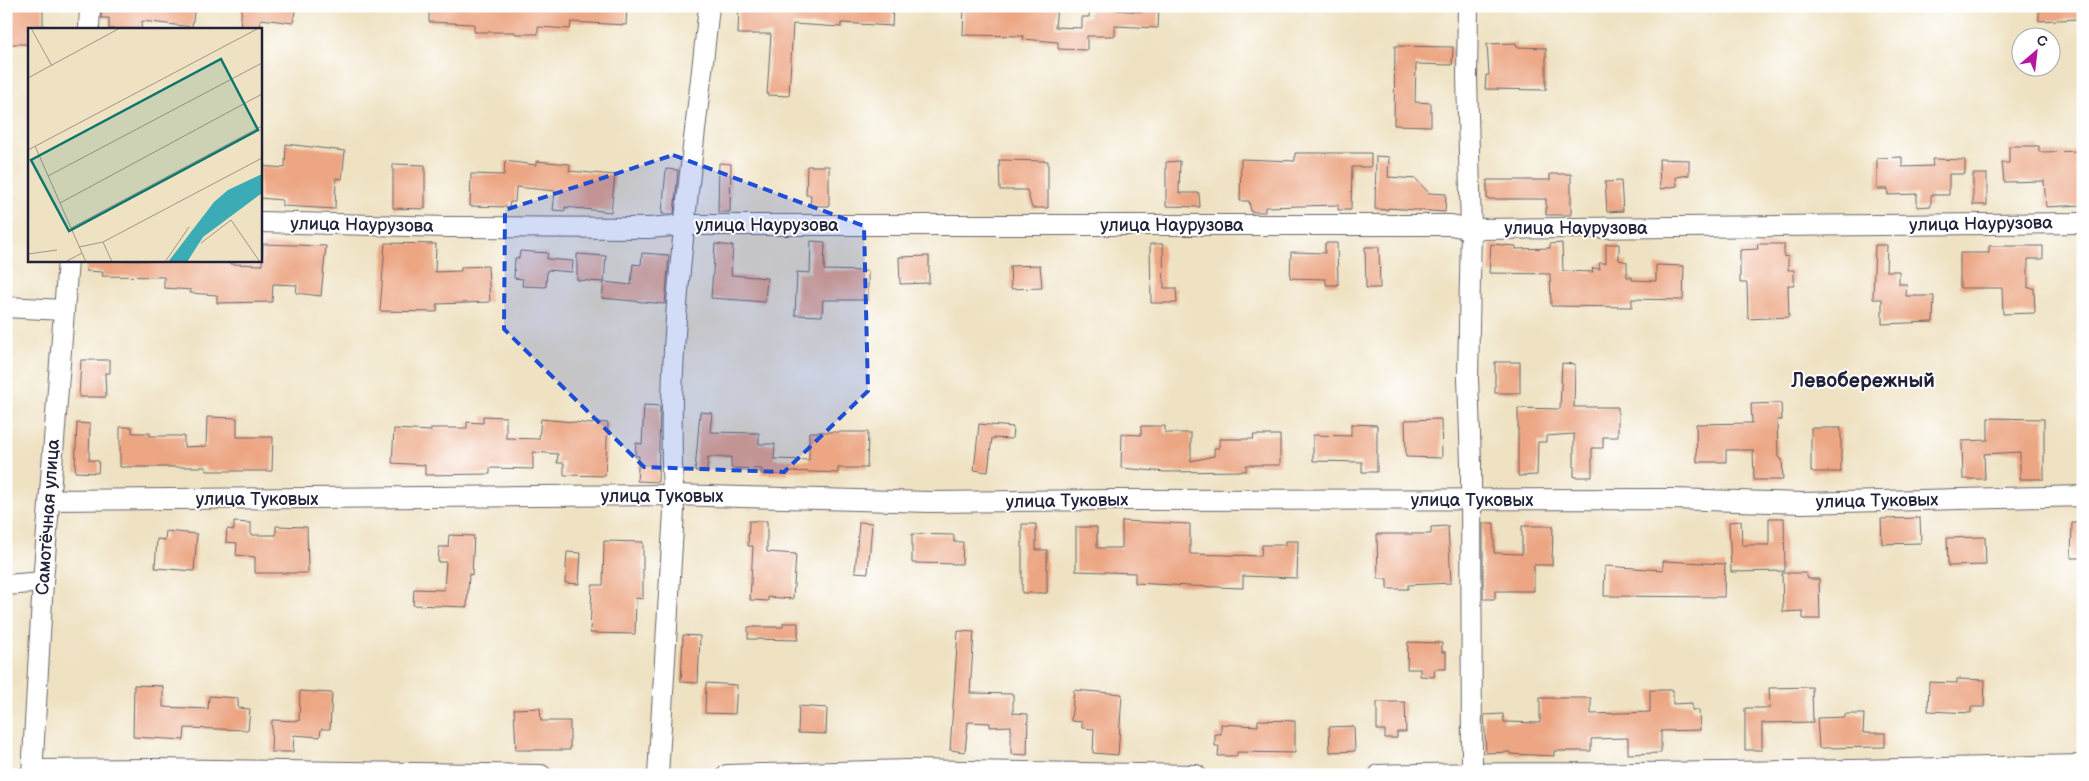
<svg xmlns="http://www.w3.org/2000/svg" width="2089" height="781" font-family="'Balsamiq Sans',sans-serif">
<rect width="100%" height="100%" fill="#fff"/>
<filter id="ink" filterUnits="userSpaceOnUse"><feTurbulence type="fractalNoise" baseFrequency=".02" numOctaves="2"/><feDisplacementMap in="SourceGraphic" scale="10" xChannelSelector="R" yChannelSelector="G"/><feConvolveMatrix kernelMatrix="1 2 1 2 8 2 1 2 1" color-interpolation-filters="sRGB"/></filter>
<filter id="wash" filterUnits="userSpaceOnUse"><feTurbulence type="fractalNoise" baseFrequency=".0096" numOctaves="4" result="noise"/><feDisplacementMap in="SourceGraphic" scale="20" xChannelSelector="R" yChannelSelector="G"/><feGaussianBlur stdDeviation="1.12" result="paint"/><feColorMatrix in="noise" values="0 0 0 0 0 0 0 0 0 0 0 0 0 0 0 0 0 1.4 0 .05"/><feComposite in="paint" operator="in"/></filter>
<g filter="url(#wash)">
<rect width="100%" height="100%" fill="#efe2c2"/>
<g id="blocks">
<g fill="#eca683">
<polygon points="6,6 43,6 43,29 29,29 29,44 6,44"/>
<polygon points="102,6 195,6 192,27 142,21 141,29 109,29 109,18 101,18"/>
<polygon points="242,6 296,6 293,23 261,19 260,29 240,29"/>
<polygon points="429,6 627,6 626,25 571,22 570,29 538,27 538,34 515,34 515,32 474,32 474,24 429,22"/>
<polygon points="739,6 893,6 892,26 841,23 841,27 793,24 789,96 767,95 771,34 738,34"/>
<polygon points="964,6 1057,8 1055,27 1082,28 1082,17 1089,17 1090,6 1116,6 1116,10 1143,12 1143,6 1159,6 1158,28 1115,26 1115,36 1087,36 1087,50 1058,49 1058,42 1023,39 1024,36 963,35"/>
<polygon points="2077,8 2078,19 2039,21 2039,9"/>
<polygon points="1516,43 1517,47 1546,48 1546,90 1485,89 1486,75 1489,75 1487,44"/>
<polygon points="1395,46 1453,47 1452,65 1416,64 1415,102 1431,103 1431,126 1394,125"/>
<polygon points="286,144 345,151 342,179 336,178 335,209 282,206 282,200 260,198 260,166 285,168"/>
<polygon points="2009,146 2039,146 2039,152 2083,151 2083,205 2046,207 2044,181 2004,182 2002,163 2009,163"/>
<polygon points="1295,153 1371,153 1371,167 1352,167 1351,210 1338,210 1338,205 1265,207 1265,212 1251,212 1249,201 1240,201 1241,159 1295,161"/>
<polygon points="1376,156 1389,157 1388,177 1416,179 1429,193 1446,194 1445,212 1388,208 1388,210 1375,209"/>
<polygon points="1902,157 1902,167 1933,166 1932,159 1965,160 1965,174 1949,174 1949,195 1931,195 1931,206 1917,207 1917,194 1888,195 1888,189 1877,189 1877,158"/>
<polygon points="1659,159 1689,160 1689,175 1676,177 1677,186 1660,189"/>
<polygon points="999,160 1048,161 1048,208 1032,208 1027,190 1000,190"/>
<polygon points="505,161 536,165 536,161 570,164 569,171 615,175 611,212 565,207 565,211 553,210 555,191 516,187 515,202 510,202 509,207 470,206 471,174 504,175"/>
<polygon points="1180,161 1179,193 1199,193 1200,207 1166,206 1166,162"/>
<polygon points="719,163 731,164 730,212 718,212"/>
<polygon points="393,164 425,165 425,209 393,208"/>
<polygon points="807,166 829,166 829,206 810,206 811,195 806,195"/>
<polygon points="666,169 678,170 674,214 662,214"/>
<polygon points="1550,174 1571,174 1571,215 1546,215 1546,199 1487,199 1487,180 1550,180"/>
<rect x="1973" y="174" width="14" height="31"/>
<polygon points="1621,181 1623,211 1607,212 1605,182"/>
<polygon points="811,241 825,242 824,270 868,271 868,300 823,300 822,316 795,315 797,272 810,273"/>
<polygon points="385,243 436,244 435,272 461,271 461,267 488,266 490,302 437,304 437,312 380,311"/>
<polygon points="1325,243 1337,243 1338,285 1326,285 1326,279 1290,278 1291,252 1325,253"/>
<polygon points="1562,243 1563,271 1593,272 1592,268 1600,269 1599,263 1606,263 1606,244 1619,244 1619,260 1627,262 1627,277 1632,277 1632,280 1656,281 1656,265 1684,266 1683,300 1632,299 1632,307 1551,306 1550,274 1489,273 1491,244 1516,246 1516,249 1550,248 1550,244"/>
<polygon points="263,244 326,246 321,296 296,293 297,285 273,284 272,302 217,303 217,295 190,293 191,290 164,288 164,277 102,276 103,272 86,271 87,260 230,260 230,264 262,265"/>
<polygon points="715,244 733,246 731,275 767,278 765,302 711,298"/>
<polygon points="1150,244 1163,244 1164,288 1176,288 1177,303 1151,303"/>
<polygon points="1757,244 1784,244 1784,257 1788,256 1788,270 1794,270 1794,285 1788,285 1789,317 1748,319 1747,283 1740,283 1740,250 1758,249"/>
<polygon points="1875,245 1887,245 1886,271 1899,271 1899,284 1907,284 1906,296 1934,296 1933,322 1882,324 1882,299 1873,299"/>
<polygon points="1989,246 2043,246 2043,259 2028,259 2028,288 2034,288 2035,313 2003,314 2002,288 1960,288 1960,253 1989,253"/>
<polygon points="1365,247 1379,247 1380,288 1366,288"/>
<polygon points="520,251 548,253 547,259 573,261 572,272 547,270 546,287 522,286 523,279 514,278 515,258 519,258"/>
<polygon points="642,253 669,255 665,304 602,298 604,282 631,285 633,264 641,265"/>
<polygon points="577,254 606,256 604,282 577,280"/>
<polygon points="929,256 929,283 900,284 899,257"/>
<polygon points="1040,265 1042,288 1011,289 1010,266"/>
<polygon points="81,360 110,360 110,373 105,373 106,397 79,397"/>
<rect x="1495" y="362" width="25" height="31"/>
<polygon points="1562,363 1575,364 1574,407 1618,407 1618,437 1603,437 1603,448 1592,448 1592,477 1574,477 1574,434 1546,436 1546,442 1538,442 1537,475 1518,476 1518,408 1560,409"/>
<polygon points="1781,403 1782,420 1777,420 1778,457 1782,459 1783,480 1754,480 1753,450 1726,450 1726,462 1697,462 1696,424 1752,423 1751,404"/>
<polygon points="644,405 660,406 658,482 637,481 639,456 635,456 636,443 642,444"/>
<polygon points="700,412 712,413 710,432 759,433 759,444 775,444 774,459 809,460 809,432 868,432 867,468 838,468 838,473 788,471 788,475 761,474 762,469 731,468 731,457 708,457 707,471 695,471"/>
<polygon points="483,416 506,417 506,438 539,439 541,419 593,424 593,422 608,423 605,476 564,475 564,463 557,463 558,454 533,452 533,469 490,468 490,474 425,475 425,465 392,463 394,429 431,431 431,428 467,428 467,422 483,423"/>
<polygon points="207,417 237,418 237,437 273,437 272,471 206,471 206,467 120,467 120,427 132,427 132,433 150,433 150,436 184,436 184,447 206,446"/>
<polygon points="1988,418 2044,419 2044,479 2020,479 2020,452 1984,454 1985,479 1963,479 1962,441 1988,440"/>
<polygon points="1441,419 1442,458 1406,457 1405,420"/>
<polygon points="77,423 90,424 89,460 99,461 98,473 75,472"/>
<polygon points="979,424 1013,427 1012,439 992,438 988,472 974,470"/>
<polygon points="1351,424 1377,425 1377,472 1362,472 1362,462 1313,461 1313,435 1351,436"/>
<polygon points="1141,426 1165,426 1165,433 1191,433 1191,461 1214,456 1214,448 1219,448 1219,439 1254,439 1253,435 1280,435 1280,465 1246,465 1246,471 1166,472 1121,468 1122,434 1141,435"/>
<rect x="1811" y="428" width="30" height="44"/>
<polygon points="1769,518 1784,518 1785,571 1731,572 1729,522 1741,521 1742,545 1769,545"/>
<polygon points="1920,518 1921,543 1882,544 1881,519"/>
<polygon points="749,521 767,521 767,552 796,554 793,599 768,597 768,601 750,600 753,546 748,546"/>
<polygon points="1122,521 1190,524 1190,554 1261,556 1262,545 1286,545 1286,541 1298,541 1297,578 1243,576 1243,588 1190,586 1135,583 1135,573 1076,571 1076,527 1097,527 1097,548 1122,548"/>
<polygon points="234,522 251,523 251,535 276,535 276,526 307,527 308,573 255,573 255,557 236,555 237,543 226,542 227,529 234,530"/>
<polygon points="859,522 872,523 868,573 855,572"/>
<polygon points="1483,523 1494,523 1494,553 1522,554 1522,526 1553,526 1552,565 1534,565 1534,591 1495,591 1495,599 1483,599"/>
<polygon points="2072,523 2083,523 2083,558 2071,558"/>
<polygon points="1022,524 1036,524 1036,550 1047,550 1047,593 1022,593"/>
<polygon points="1448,526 1451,583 1408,585 1408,589 1387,589 1387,579 1378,579 1377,534 1431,534 1431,527"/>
<polygon points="166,531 197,534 194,571 155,568 157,539 165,540"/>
<polygon points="912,534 954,535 954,542 963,542 962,564 912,563"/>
<polygon points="449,535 474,536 472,575 469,574 467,607 413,605 414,589 444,590 446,562 438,562 439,547 448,547"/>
<polygon points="1985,537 1986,565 1948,566 1947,538"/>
<polygon points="604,541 643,542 643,599 636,598 635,634 590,633 592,585 603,585"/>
<polygon points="567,552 581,553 579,584 565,583"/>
<polygon points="1663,561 1725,564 1724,597 1604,596 1605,566 1663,570"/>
<polygon points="1782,573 1806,573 1808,579 1819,579 1820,619 1803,619 1803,611 1783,612"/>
<polygon points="783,623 798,623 798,640 748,639 748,627 783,627"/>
<polygon points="958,631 974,632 970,693 1013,694 1013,713 1028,714 1027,755 1011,754 1011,726 990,727 990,723 968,722 965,752 950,750"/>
<polygon points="683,635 700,636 698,683 681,682"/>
<polygon points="1408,642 1442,643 1442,652 1446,652 1446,669 1435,669 1434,677 1420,676 1420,669 1407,669"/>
<polygon points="1957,679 1985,680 1984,707 1971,707 1971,713 1928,711 1929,682 1957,683"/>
<polygon points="706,683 737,685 735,714 705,713"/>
<polygon points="134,685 163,686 163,707 208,709 209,696 238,698 238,708 250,709 248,730 185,728 184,740 133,737"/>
<polygon points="1812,687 1813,722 1762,723 1762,750 1745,750 1745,708 1770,708 1769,688"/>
<polygon points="1074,690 1122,694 1118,755 1093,753 1094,729 1082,728 1082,722 1071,721"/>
<polygon points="1650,690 1673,690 1673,704 1692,703 1692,710 1699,710 1700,730 1661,731 1661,753 1628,754 1628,738 1591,739 1591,751 1554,751 1554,756 1510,754 1510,752 1486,753 1484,715 1503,714 1504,722 1540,723 1540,698 1591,698 1591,714 1650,712"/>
<polygon points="300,691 332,693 330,729 321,729 320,737 294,735 293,752 271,752 272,720 299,721"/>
<polygon points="1377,702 1405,702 1406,732 1397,732 1397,738 1385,738 1385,730 1377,730"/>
<polygon points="799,706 827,708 826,734 798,733"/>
<polygon points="540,708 541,721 570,721 570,750 516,750 514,709"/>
<polygon points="1845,714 1864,714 1863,733 1885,733 1885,747 1819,748 1817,718 1845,717"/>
<polygon points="1258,720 1295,721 1295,753 1237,752 1237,756 1218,756 1219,746 1215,746 1215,734 1221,734 1221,724 1258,726"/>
<polygon points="1354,726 1355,751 1330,752 1329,727"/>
</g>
</g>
</g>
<g filter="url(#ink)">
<use href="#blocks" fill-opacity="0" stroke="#6a656a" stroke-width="1"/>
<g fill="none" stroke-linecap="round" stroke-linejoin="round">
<g stroke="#6a656a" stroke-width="22">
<g id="minor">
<polyline points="1468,6 1467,77 1471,229 1468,378 1471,463 1472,775"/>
<polyline points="89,29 90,6"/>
<polyline points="260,222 446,227 649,228 685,225 1451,225 1471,229 2083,223"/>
<polyline points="6,307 63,310"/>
<polyline points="50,500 673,495 930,502 1110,500 1673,499 1802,503 2083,496"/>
<polyline points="6,585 43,582"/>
<polyline points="32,770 153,769 541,775"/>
<polyline points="32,775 43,582 68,260"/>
<path d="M658 775 674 511C663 343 692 173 709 6"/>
<polyline points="727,775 908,770 1196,775"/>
<path d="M1379 775C1464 772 1548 774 1633 773 1783 772 1933 768 2083 765"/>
</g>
</g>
<use href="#minor" stroke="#fff" stroke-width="20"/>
</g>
</g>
<path fill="#1d4ed8" fill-opacity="0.2" stroke="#1d4ed8" stroke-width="4" stroke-dasharray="10 6" stroke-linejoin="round" d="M673 155 864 226 868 391 784 472 644 467 504 329 505 210Z"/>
<g text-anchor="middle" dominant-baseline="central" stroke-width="4" stroke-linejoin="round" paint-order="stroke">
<g font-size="18" fill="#22223b" stroke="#fff">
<text transform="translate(1981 224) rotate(-1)">улица Наурузова</text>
<text transform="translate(362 225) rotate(1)">улица Наурузова</text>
<text x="767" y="225">улица Наурузова</text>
<text x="1172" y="225">улица Наурузова</text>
<text x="1576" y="228">улица Наурузова</text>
<text x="662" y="496">улица Туковых</text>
<text x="257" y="499">улица Туковых</text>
<text x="1472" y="500">улица Туковых</text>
<text transform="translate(1067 501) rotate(-1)">улица Туковых</text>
<text transform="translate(1877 501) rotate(-1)">улица Туковых</text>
<text transform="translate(48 517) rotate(-86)">Самотёчная улица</text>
</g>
<g font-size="20" font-weight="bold" fill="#22223b" stroke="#fff">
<text x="1863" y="381">Левобережный</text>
</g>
</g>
<g transform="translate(28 28)">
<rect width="234" height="234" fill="#efe2c2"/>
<path d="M234 146V165L175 209 159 234H140L186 174 200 162Z" fill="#3bacb6"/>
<path fill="none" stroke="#9d958c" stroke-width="1" d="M3 0 24 38M0 50 92 0M7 118 58 234M0 122 231 0M20 148 234 35M32 175 234 66M43 200 234 98M75 214 234 130M173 215 203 192 232 234M51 219 75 214 84 234M0 226 29 222M37 234 54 225M137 234 161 199"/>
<path fill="#0f766e" fill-opacity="0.15" stroke="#0f766e" stroke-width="2.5" d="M193 31 230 102 41 203 3 132Z"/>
<rect width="234" height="234" fill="none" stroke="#22223b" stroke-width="2.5"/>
</g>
<rect width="2089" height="781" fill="none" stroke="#fff" stroke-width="25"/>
<g transform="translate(2036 52) rotate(28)"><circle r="24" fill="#ffffff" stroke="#a7a7b1"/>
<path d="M0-4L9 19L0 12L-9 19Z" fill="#b5179e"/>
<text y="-8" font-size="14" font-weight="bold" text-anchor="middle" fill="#22223b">С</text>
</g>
</svg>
